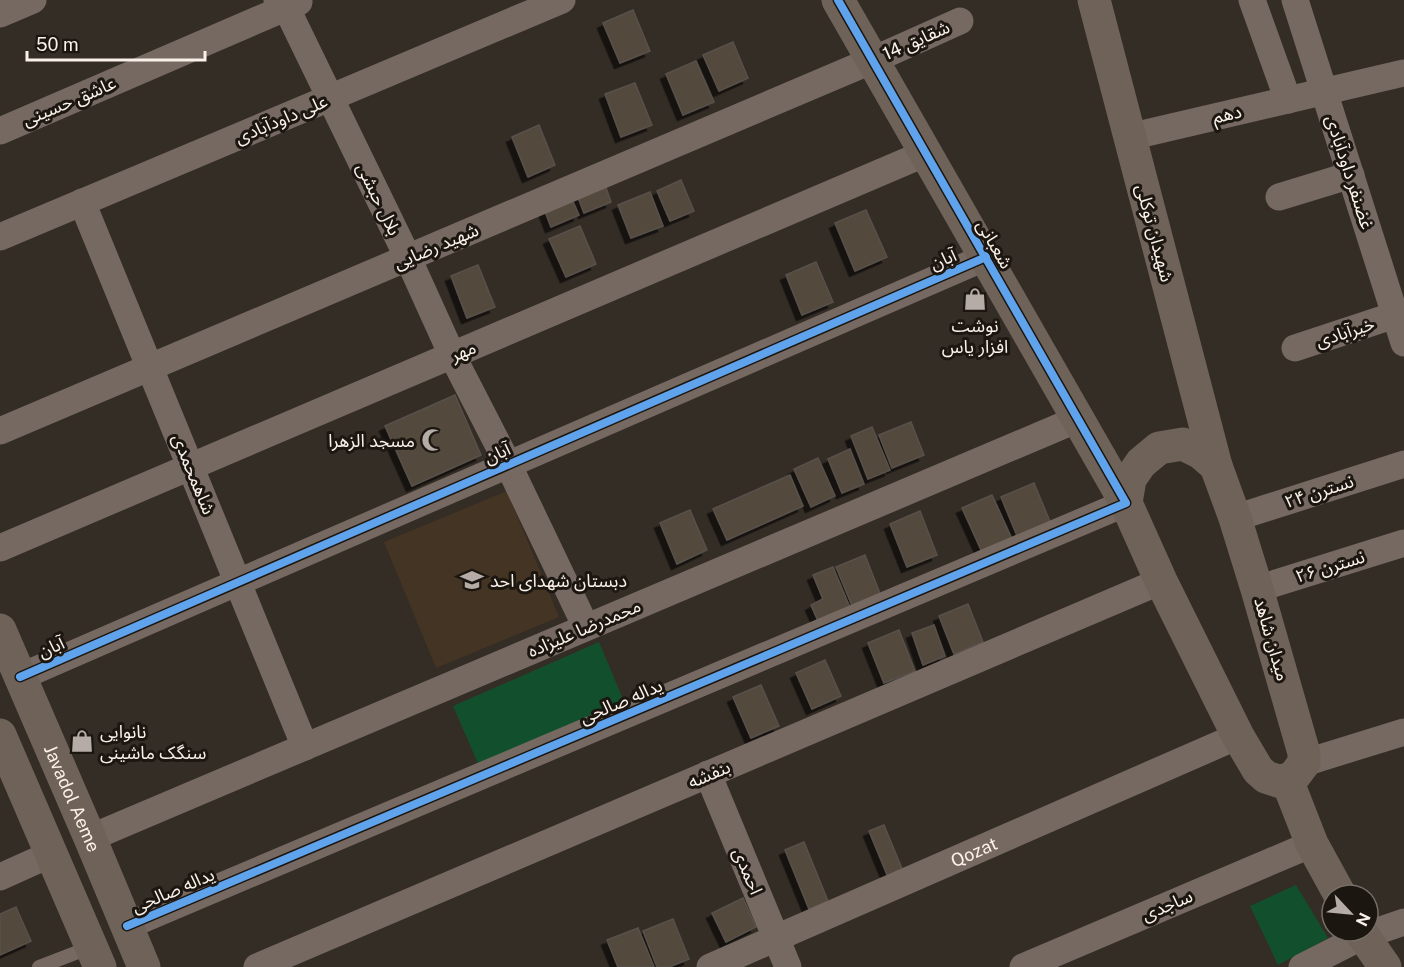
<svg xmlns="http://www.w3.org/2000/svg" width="1404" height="967" font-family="'Public Sans','Noto Sans Arabic',sans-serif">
<defs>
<filter id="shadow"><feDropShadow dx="-5.5" dy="5.5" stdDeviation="0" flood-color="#0009"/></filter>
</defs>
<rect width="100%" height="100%" fill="#342d26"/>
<polygon fill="#443423" points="507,491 559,617 436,668 384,542"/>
<g fill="#12502d">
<polygon points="599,642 625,704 480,768 453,706"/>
<polygon points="1296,885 1328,938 1278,965 1250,906"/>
</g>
<g fill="#53483d" stroke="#58514b" stroke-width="1.5" filter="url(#shadow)">
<polygon points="633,10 650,51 620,63 603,23"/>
<polygon points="733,42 748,78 719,91 703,55"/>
<polygon points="696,61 714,102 683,115 666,74"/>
<polygon points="635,83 652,125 621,137 605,94"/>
<polygon points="539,125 555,165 528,177 512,137"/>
<polygon points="681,180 694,211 670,221 657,191"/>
<polygon points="604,182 611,202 584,213 576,192"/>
<polygon points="650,192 663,226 631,238 618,205"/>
<polygon points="570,195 579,215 551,227 543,206"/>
<polygon points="866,210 887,257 855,271 835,223"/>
<polygon points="580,226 596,264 566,277 549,239"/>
<polygon points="816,262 833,302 802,315 786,275"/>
<polygon points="478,265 495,307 467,318 451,276"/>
<polygon points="455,395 481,455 412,486 385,426"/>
<polygon points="911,422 924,455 892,468 879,435"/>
<polygon points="872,427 890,470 868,479 851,436"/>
<polygon points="850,449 864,484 842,493 828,459"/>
<polygon points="818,458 835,496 811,507 794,469"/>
<polygon points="790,475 803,506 727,540 713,509"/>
<polygon points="1034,483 1051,524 1018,538 1001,497"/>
<polygon points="992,495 1012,539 982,552 962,508"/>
<polygon points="690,510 707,550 677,564 660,523"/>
<polygon points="920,511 937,555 907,567 890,524"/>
<polygon points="865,555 881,596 853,608 836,567"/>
<polygon points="833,567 851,610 819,623 811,605 823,599 813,575"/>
<polygon points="968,604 983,642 954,654 939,616"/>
<polygon points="934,625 945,656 923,665 912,633"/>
<polygon points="899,630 915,671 884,683 868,643"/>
<polygon points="825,660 841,696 812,709 796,673"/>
<polygon points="761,685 779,726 751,738 733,697"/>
<polygon points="884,825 903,871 888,877 869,831"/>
<polygon points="804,842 828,901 809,909 785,850"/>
<polygon points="743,898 756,927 726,942 712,913"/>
<polygon points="16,907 31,941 0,955 0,914"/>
<polygon points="673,919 689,959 669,967 657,967 643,931"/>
<polygon points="638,928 654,967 618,967 607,940"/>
</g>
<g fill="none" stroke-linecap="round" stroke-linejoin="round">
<polyline stroke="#756962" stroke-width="14" points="39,967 91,947"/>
<g stroke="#756962" stroke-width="27">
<polyline points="277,0 286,7 408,258 452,355 508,464 586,627"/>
<polyline points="1252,0 1288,100"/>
<polyline points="1295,0 1404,343"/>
<polyline points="0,14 33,0"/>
<polyline points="0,131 299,2"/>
<polyline points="1129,137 1404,73"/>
<polyline points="1279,197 1351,175"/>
<polyline points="82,202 305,747"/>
<polyline points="0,237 562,0"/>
<polyline points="1295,348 1395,315"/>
<polyline points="0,431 873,60 960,21"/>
<polyline points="1235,518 1404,464"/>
<polyline points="0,548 926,153"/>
<polyline points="1257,589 1404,543"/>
<polyline points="20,677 986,257"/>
<polyline points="1304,763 1404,732"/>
<polyline points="708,774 788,967"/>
<polyline points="90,838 1078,419"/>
<polyline points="0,877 51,854"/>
<polyline points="127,926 1126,503"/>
<polyline points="257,967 1161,581"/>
<path id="s1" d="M710 967 1238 736"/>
<polyline points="1023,967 1312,844"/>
<polyline points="1302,967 1363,936 1404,922"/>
</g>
<g stroke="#6f6359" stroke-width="33">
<polyline points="838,0 1126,503"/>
<polyline points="1094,0 1216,466"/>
<polygon points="1183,444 1201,453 1216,466 1235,518 1257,589 1304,753 1304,763 1295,775 1287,780 1278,781 1266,777 1258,770 1238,736 1161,581 1126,503 1130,479 1141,463 1159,448"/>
<path id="s2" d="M0 630 90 838 144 967"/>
<polyline points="0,735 100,967"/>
<polyline points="1287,780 1312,844 1340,895"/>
<polyline points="1360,931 1385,967"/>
</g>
<g stroke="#1c1611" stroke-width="11">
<g id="cycleway">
<polyline points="20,677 986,257"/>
<polyline points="127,926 1126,503 838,0"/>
</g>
</g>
<use href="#cycleway" stroke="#60a3ed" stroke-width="8"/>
</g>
<defs>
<g id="shop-bare" transform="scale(1.8)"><path d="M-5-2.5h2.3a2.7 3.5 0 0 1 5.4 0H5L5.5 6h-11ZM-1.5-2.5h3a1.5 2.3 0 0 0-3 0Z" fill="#b5aca5" stroke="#1c1611" stroke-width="2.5" paint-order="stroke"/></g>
<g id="mosque-bare" transform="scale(1.8)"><path d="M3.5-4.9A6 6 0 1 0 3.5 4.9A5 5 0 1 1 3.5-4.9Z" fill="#b5aca5" stroke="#1c1611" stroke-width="2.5" paint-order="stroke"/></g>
<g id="school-bare" transform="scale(1.8)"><path d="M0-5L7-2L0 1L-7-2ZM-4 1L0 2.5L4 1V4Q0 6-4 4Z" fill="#b5aca5" stroke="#1c1611" stroke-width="2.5" paint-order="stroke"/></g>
</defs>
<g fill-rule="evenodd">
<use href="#shop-bare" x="975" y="299"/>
<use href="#mosque-bare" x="433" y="440"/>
<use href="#school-bare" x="472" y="580"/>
<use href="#shop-bare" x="82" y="741"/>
</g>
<g text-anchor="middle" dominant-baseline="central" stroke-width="6" stroke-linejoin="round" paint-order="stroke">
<g font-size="18" fill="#faf1e9" stroke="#1c1611">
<text transform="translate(916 40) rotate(-24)">شقایق 14</text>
<text transform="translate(69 101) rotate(-23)">عاشق حسینی</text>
<text transform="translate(1227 114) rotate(-13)">دهم</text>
<text transform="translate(281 119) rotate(-23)">علی داودآبادی</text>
<text transform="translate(1350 172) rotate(72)">غضنفر داودآبادی</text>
<text transform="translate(379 199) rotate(64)">بلال حبشی</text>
<text transform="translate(1155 233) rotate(75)">شهیدان توکلی</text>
<text transform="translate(995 244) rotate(60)">شعبانی</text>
<text transform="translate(436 246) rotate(-23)">شهید رضایی</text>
<text transform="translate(943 259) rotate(-23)">آبان</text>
<text transform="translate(1345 332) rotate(-18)">خیرآبادی</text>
<text transform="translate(463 351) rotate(-23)">مهر</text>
<text transform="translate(497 453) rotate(-24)">آبان</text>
<text transform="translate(194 474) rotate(68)">شاهمحمدی</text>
<text transform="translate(1319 491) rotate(-18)">نسترن ۲۴</text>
<text transform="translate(1330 566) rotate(-17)">نسترن ۲۶</text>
<text transform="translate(584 628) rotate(-23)">محمدرضا علیزاده</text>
<text transform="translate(1272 639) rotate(74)">میدان شاهد</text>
<text transform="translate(51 647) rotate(-24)">آبان</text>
<text transform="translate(621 701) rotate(-23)">یداله صالحی</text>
<text transform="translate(709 774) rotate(-23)">بنفشه</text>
<text stroke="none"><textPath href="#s2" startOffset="183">Javadol Aeme</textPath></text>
<text stroke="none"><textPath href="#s1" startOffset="288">Qozat</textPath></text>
<text transform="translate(748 871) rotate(67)">احمدی</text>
<text transform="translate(173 890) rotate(-23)">یداله صالحی</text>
<text transform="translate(1167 905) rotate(-23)">ساجدی</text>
</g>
<g font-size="18" fill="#faf1e9" stroke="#1c1611" text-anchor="start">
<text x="975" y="325" text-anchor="middle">نوشت<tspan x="975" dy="21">افزار یاس</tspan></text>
<text x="415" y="440" text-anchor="end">مسجد الزهرا</text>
<text x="490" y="580">دبستان شهدای احد</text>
<text x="100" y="731">نانوایی<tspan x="100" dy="21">سنگک ماشینی</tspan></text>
</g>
</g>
<g transform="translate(1350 913) rotate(116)"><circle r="28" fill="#1c1611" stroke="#756e67" stroke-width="1.5"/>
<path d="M0-4.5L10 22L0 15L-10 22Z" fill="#b5aca5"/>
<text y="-9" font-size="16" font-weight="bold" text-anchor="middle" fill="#faf1e9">N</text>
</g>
<path d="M27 51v9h178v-9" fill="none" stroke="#faf1e9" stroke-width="3"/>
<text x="36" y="51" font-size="18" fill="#faf1e9" stroke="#1c1611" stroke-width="4.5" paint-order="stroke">50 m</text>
</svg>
